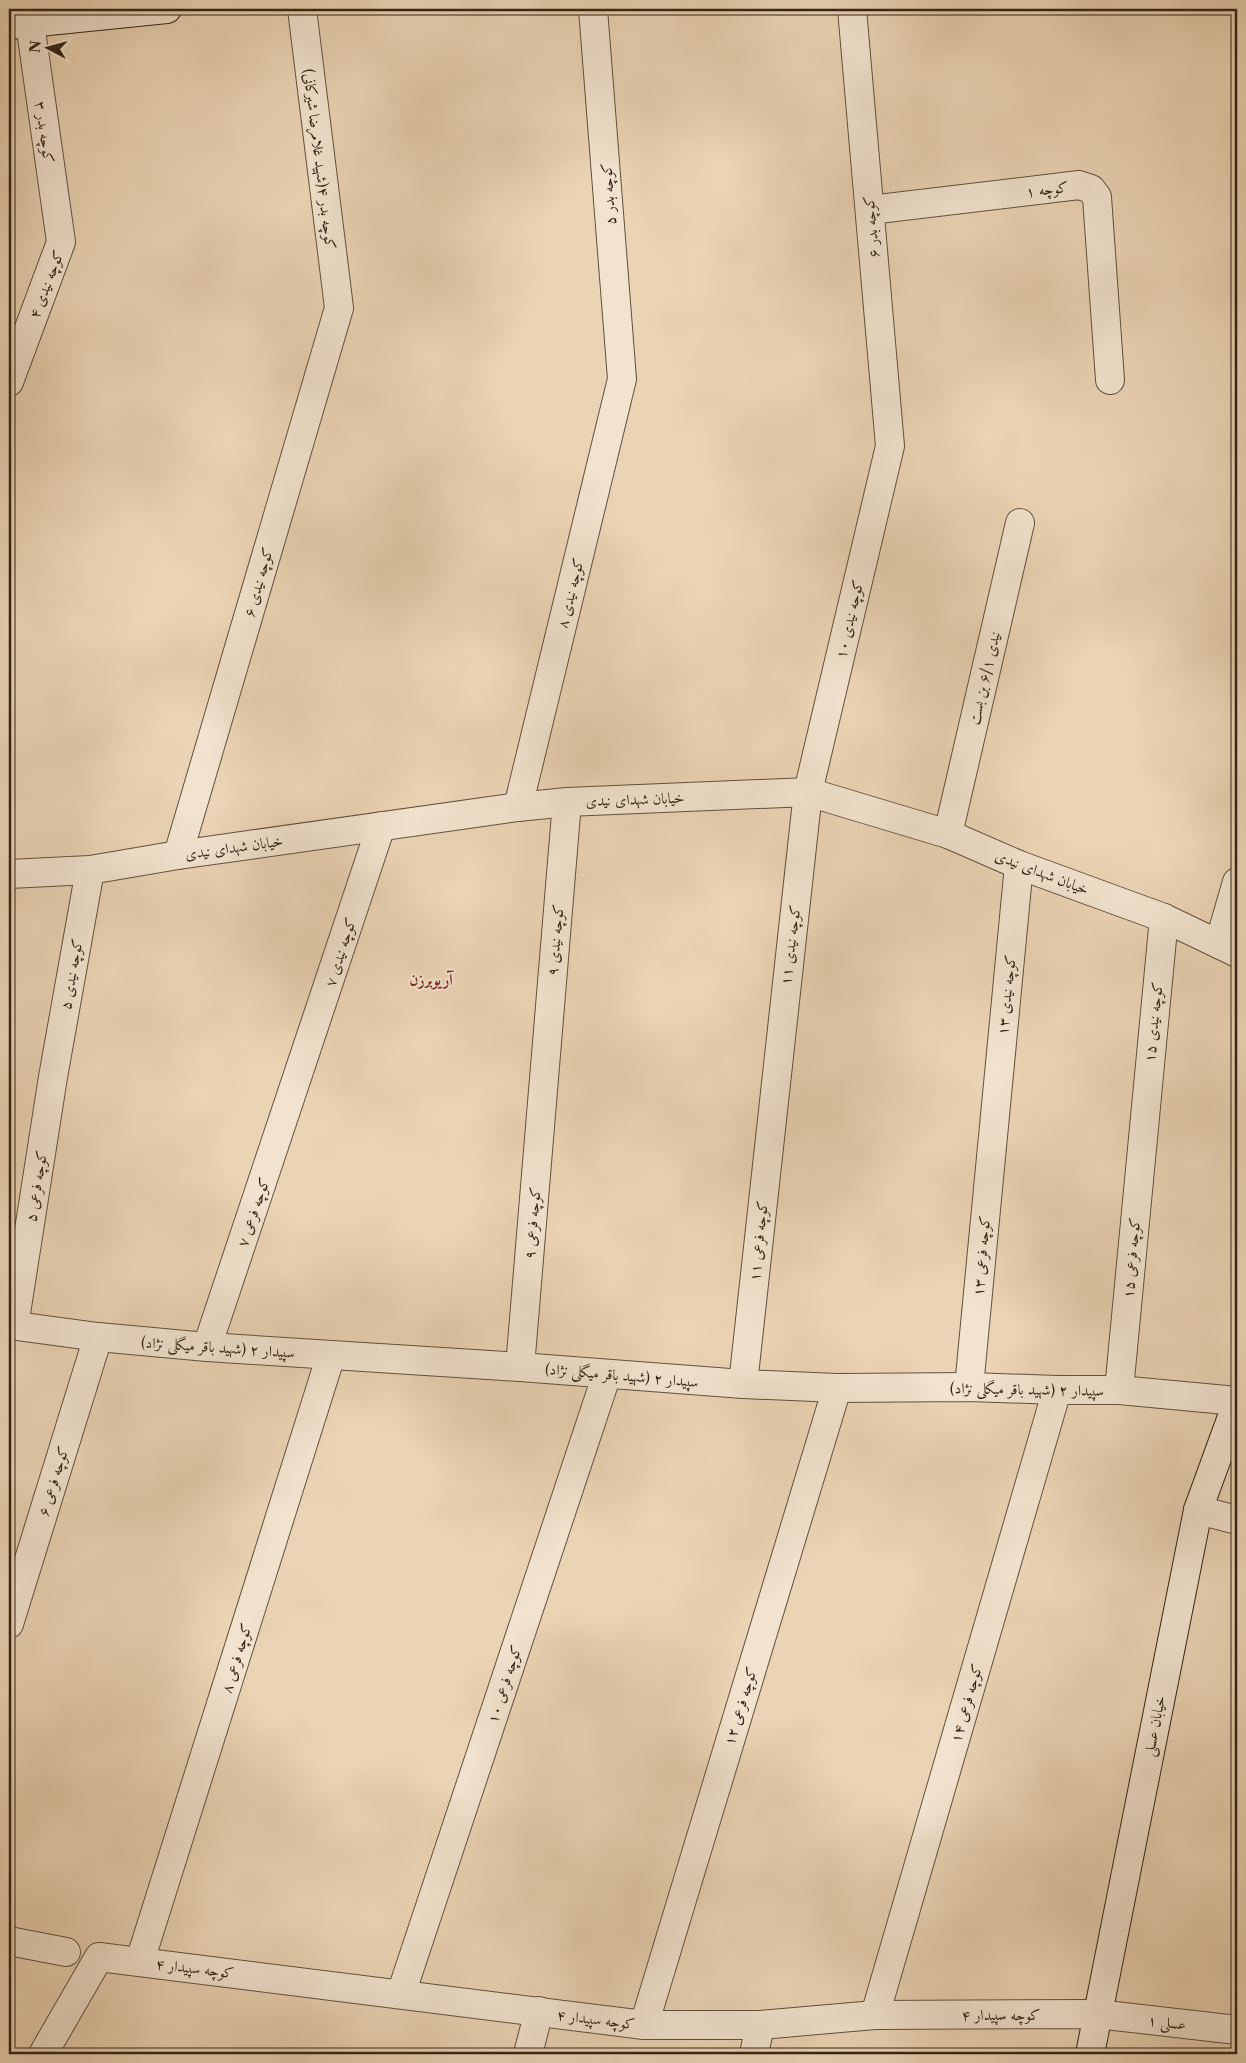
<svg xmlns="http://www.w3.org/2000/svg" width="1246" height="2063" font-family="'Libre Caslon Text',Amiri,serif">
<rect width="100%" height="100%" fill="#ebd4b5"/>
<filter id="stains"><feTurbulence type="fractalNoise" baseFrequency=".004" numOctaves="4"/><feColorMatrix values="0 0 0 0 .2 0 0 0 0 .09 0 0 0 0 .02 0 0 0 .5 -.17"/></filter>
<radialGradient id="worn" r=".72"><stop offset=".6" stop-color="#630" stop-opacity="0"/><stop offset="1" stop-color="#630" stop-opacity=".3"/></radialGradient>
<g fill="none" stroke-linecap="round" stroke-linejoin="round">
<g stroke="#60513f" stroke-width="30">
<g id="street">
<polyline points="870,210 1079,185 1091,189 1097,197 1110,380"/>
<polyline points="9,382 61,242 28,9"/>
<polyline points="518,807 622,379 593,9"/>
<polyline points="948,834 1020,523"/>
<polyline points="178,855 339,308 302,9"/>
<polyline points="9,874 90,870 178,855 518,807 567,802 808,792 948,834 1019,865 1164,918 1237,953"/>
<polyline points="1219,944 1237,882"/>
<polyline points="9,1325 98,1337 207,1347 520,1367 743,1384 837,1388 969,1387 1057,1390 1119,1390 1237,1401"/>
<polyline points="14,1326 53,1077 90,870"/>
<polyline points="207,1347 381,826"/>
<polyline points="520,1367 567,802"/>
<polyline points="743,1384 808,792 890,446 852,9"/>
<polyline points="969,1387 1019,865"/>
<polyline points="1119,1390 1164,918"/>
<polyline points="1198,1510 1237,1520"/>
<polyline points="9,1624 98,1337"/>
<polyline points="9,1941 66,1952"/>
<polyline points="140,1961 331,1355"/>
<polyline points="401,1994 607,1374"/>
<polyline points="875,2015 1057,1390"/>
<polyline points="644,2025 837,1388"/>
<polyline points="43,2054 99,1957 644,2025 760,2025 875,2015 1097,2014 1237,2030"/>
<polyline points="528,2054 539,2011"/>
<polyline points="754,2054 760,2025"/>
</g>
</g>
<g stroke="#322518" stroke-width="30">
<g id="secondary">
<polyline points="9,25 167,9"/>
<polyline points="1090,2054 1198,1510 1237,1403"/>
</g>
</g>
<use href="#street" stroke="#f2e3cf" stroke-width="28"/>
<use href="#secondary" stroke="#f2e3cf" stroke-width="28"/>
</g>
<g text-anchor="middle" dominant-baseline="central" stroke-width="4" stroke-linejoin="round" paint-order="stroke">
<g font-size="15" fill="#322518" stroke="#f2e3cf">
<text transform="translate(45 132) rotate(82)">کوچه بدر ۳</text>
<text transform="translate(320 159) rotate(83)">کوچه بدر ۴(شهید غلامرضا شیرکانی)</text>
<text transform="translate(1047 189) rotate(-7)">کوچه ۱</text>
<text transform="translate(608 194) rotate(-94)">کوچه بدر ۵</text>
<text transform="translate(871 227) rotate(-95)">کوچه بدر ۶</text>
<text transform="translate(46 284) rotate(-69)">کوچه نیدی ۴</text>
<text transform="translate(258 582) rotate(-74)">کوچه نیدی ۶</text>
<text transform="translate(570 593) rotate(-76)">کوچه نیدی ۸</text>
<text transform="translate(849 619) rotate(-77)">کوچه نیدی ۱۰</text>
<text transform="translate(984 678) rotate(-77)">نیدی ۶/۱ بن بست</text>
<text transform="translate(635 799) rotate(-2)">خیابان شهدای نیدی</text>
<text transform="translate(234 847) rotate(-8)">خیابان شهدای نیدی</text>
<text transform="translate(1042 872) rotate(21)">خیابان شهدای نیدی</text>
<text transform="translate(555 940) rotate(-85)">کوچه نیدی ۹</text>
<text transform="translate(790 945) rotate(-83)">کوچه نیدی ۱۱</text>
<text transform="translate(340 952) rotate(-72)">کوچه نیدی ۷</text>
<text transform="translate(71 974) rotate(-80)">کوچه نیدی ۵</text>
<text transform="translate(1006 995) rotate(-84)">کوچه نیدی ۱۳</text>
<text transform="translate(1153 1022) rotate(-84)">کوچه نیدی ۱۵</text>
<text transform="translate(36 1186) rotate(-81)">کوچه فرعی ۵</text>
<text transform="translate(253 1212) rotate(-71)">کوچه فرعی ۷</text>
<text transform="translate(532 1223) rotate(-85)">کوچه فرعی ۹</text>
<text transform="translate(758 1241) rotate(-84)">کوچه فرعی ۱۱</text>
<text transform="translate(981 1256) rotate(-85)">کوچه فرعی ۱۳</text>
<text transform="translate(1131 1258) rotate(-85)">کوچه فرعی ۱۵</text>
<text transform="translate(218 1347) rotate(4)">سپیدار ۲ (شهید باقر میگلی نژاد)</text>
<text transform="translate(622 1375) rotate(5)">سپیدار ۲ (شهید باقر میگلی نژاد)</text>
<text transform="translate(1027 1389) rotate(1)">سپیدار ۲ (شهید باقر میگلی نژاد)</text>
<text transform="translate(53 1481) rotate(-73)">کوچه فرعی ۶</text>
<text transform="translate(236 1658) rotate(-73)">کوچه فرعی ۸</text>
<text transform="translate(504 1684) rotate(-72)">کوچه فرعی ۱۰</text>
<text transform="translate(966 1703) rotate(-74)">کوچه فرعی ۱۴</text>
<text transform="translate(740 1706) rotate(-73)">کوچه فرعی ۱۲</text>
<text transform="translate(1154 1726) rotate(-79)">خیابان عسلی</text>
<text transform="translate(195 1968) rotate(7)">کوچه سپیدار ۴</text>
<text x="1001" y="2014">کوچه سپیدار ۴</text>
<text transform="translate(596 2019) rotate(7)">کوچه سپیدار ۴</text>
<text transform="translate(1167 2022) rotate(7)">عسلی ۱</text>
</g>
<g font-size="16" font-weight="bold" fill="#7a1f14" stroke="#f2e3cf">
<text x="431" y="979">آریو‌برزن</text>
</g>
</g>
<rect width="1246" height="2063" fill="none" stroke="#ebd4b5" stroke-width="30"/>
<rect x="10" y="10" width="1226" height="2043" fill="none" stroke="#322518" stroke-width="2.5"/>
<rect x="15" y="15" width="1216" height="2033" fill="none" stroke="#322518"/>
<g transform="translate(48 48) rotate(276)" stroke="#f2e3cf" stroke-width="4" paint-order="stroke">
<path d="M0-4L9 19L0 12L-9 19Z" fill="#322518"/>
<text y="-8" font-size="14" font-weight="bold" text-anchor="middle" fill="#322518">N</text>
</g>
<rect width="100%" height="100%" filter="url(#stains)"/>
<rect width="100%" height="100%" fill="url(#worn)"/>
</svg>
